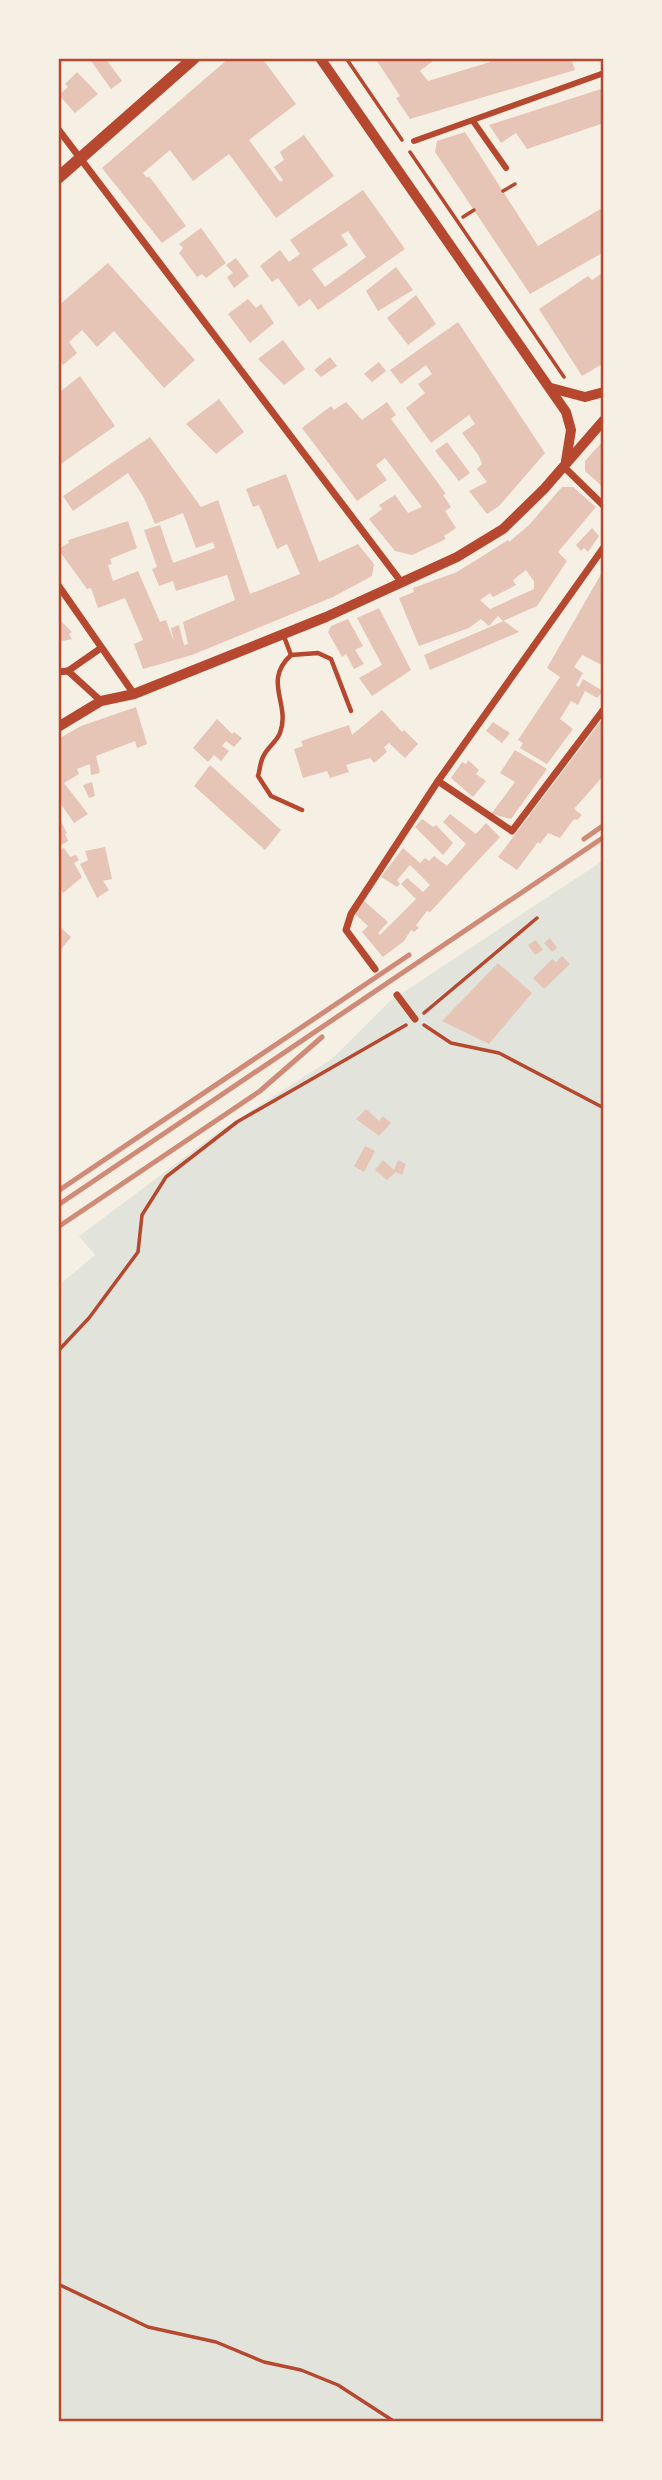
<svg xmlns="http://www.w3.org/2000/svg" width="662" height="2480" font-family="'Noto Sans',sans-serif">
<rect width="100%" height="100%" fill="#f6efe4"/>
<polygon fill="#e2e4dc" points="604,860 604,2422 58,2422 58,1286 95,1255 79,1236 221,1130 333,1058 390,1001"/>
<g fill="#e6c5b7" fill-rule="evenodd">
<polygon points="89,58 105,58 122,81 111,89"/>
<polygon points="229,58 262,58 296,104 249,140 280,182 283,180 274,167 284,160 280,152 304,135 334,176 276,218 229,154 193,181 170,150 143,173 147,178 149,176 186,226 162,243 102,168"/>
<polygon points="375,58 432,58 434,60 420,71 428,81 490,62 489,58 571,58 575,70 410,119 396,98 400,96"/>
<polygon points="77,72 98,94 75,113 59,95 68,87 65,84"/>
<polygon points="604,88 604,123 527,149 516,133 501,143 489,125"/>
<polygon points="465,132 538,246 604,207 604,252 530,294 435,152 437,141"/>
<path d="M363 190 405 249 318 310 310 299 299 307 278 278 272 282 260 266 280 250 289 262 300 254 290 240ZM348 231 366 257 325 287 312 269 348 245 341 235Z"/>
<polygon points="201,228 226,263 206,278 202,274 197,277 179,253 183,248 179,244"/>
<polygon points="236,258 249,276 234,288 227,277 233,273 226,265"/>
<polygon points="108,263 195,360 164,388 114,331 97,347 82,330 69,342 77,353 63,365 58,359 58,306"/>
<polygon points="396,267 413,290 378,311 366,291"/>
<polygon points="604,272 604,363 582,376 539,309 588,276 592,280"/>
<polygon points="416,295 436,324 408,345 387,318"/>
<polygon points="248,299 256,308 261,304 274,323 250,343 228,314"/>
<polygon points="458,322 545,453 499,506 487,514 469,491 487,482 477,469 482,464 479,456 462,433 475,424 469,415 431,443 406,408 425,393 418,384 432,374 426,365 401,384 390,370"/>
<polygon points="283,340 305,369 284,385 258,359"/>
<polygon points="330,357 337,366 321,377 314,370"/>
<polygon points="379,362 386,371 372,382 364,374"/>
<polygon points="80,376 115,426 58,466 58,387 61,391"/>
<polygon points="219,399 244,432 216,454 186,424"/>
<polygon points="346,402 362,420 387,402 396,415 391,419 446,494 443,495 451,507 445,511 456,528 444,536 446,539 412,555 395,551 369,519 382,509 379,505 395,495 408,513 422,507 385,458 376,465 387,480 357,501 302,428 331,406 334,410"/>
<polygon points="150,437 201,507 218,500 250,594 300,574 287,544 277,549 259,505 253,507 246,489 286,474 319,562 358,544 374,564 372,576 333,597 192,655 143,669 134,644 143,640 125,598 98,608 91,588 87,589 58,549 69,543 68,540 128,521 137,548 110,559 112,564 108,565 113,581 138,571 160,622 166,620 174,642 171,628 179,625 184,645 188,644 183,622 235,600 227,575 176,591 173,581 159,586 152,569 157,567 144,530 160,525 173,563 215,548 213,542 196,548 183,513 155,524 144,498 128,473 73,511 63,496"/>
<polygon points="603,441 604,442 604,488 585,471 585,461"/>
<polygon points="447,442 470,473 459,481 435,451"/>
<path d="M562 487H573L596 507 558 552 567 561 537 606 503 621 498 616 489 626 481 619 469 628 419 646 399 598 414 592 413 588 457 572 508 540 509 542 529 525ZM526 570 534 581V589L490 609 480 600 490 593 493 597 516 585 513 580Z"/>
<polygon points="592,528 599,536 588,552 584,548 581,551 576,545"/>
<polygon points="604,569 604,644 602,648 604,661 602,665 582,655 574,667 583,673 576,685 579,687 583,679 603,691 597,698 585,691 578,705 571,701 560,719 573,729 547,764 520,748 523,743 518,740 560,677 547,668"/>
<polygon points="379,608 411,670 372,696 359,678 382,665 357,618"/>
<polygon points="58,618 72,632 69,634 72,639 58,642"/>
<polygon points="348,619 363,646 355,650 364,664 354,669 346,654 342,657 328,632 331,626"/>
<polygon points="504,621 519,632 430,670 424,655"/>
<polygon points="136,707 147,744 137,748 135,741 96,756 100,773 91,775 90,764 77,769 79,774 64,783 88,814 74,823 58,800 58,739 81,726"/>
<polygon points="382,710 402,732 404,730 418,744 405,758 389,743 384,747 387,752 374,763 370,758 346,765 349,772 330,778 327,771 303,778 294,749 303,746 301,741 349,725 352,735"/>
<polygon points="604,717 604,758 601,762 604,775 574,809 582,815 577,820 574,819 560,838 548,833 540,844 538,842 517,870 498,857"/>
<polygon points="217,719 232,734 234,732 242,738 234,747 226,741 222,746 229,751 221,761 214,755 208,762 193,748"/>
<polygon points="493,722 510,733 502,743 486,731"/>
<polygon points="515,750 547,769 511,819 491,814 515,782 500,773"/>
<polygon points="468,760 479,770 476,774 486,781 473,797 451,778 462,762 466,764"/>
<polygon points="210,765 281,830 265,850 194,786"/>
<polygon points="92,782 95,796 89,798 83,785"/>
<polygon points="450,814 476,834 486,823 500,837 430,912 427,911 416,925 419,928 414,932 411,930 404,941 383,957 362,932 368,926 355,914 363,900 388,922 378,933 380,935 416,899 401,884 407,878 423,892 430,885 410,865 397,880 400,884 397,887 381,877 403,848 420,863 425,858 429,861 434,856 447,866 466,844 443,822"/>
<polygon points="58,817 67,833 65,834 68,841 61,845 58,845"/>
<polygon points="422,819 433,827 436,825 453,843 443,855 415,827"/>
<polygon points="105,847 112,879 103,881 109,890 97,898 80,864 88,860 85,851"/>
<polygon points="64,848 70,857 76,855 79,860 74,863 82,877 63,893 58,885 58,852"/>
<polygon points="61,928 71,937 58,953 58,932"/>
<polygon points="550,938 557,948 552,952 544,943"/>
<polygon points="536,940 543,950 535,955 528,945"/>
<polygon points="562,956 570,964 544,989 533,978 552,959 556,962"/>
<polygon points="498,963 532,993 489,1044 442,1021"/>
<polygon points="366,1109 379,1121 383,1116 391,1123 379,1136 356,1119"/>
<polygon points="365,1146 375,1151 364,1172 354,1166"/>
<polygon points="383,1160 394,1170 398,1160 406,1164 402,1175 396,1172 387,1180 375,1170"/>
</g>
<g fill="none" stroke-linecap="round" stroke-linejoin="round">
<g stroke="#b5482f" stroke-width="3.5">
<polyline points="346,58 402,140"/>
<polyline points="410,152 564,377"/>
<polyline points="503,191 515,184"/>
<polyline points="463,217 474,210"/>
<polyline points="424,1013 537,918"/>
<polyline points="424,1025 451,1043 499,1053 604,1108"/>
<polyline points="58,1351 89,1318 138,1252 142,1215 166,1177 237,1122 406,1025"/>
<polyline points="58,2284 148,2327 216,2342 264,2362 301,2370 338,2385 395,2422"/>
</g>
<g stroke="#b5482f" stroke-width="4.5">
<path d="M283 634 291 655C262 682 291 703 280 733 277 741 268 747 264 755 260 761 260 770 258 776L271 796 302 810"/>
<polyline points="291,655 318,653 331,659 351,711"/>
</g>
<g stroke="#b5482f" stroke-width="6">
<polyline points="473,121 506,168"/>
<polyline points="414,141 604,73"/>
</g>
<g stroke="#b5482f" stroke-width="7">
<polyline points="58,129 402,583"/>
<polyline points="564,467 604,506"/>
<polyline points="58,585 134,694"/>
<polyline points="68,671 101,648"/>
<polyline points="58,672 68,671 101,701"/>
<polyline points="438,781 512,831 604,709"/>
<polyline points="375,969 346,930 351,914 438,781 604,547"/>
<polyline points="397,995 415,1019"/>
</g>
<g stroke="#b5482f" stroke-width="10">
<polyline points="320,58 566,412 571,430 566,461"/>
<polyline points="551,388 585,397 604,392"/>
<polyline points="58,727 101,701 134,694 326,617 457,557 503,529 544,489 604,420"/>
</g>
<polyline stroke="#b5482f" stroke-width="12" points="58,178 194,58"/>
<g stroke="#cf8b77" stroke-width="5">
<polyline points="584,839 604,825"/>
<polyline points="58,1191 409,955"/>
<polyline points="58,1205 604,837"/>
<polyline points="58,1227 260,1091 322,1037"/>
</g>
</g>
<rect width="662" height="2480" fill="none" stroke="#f6efe4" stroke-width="119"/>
<rect x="60" y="60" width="542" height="2360" fill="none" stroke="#b5482f" stroke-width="2.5"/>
</svg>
